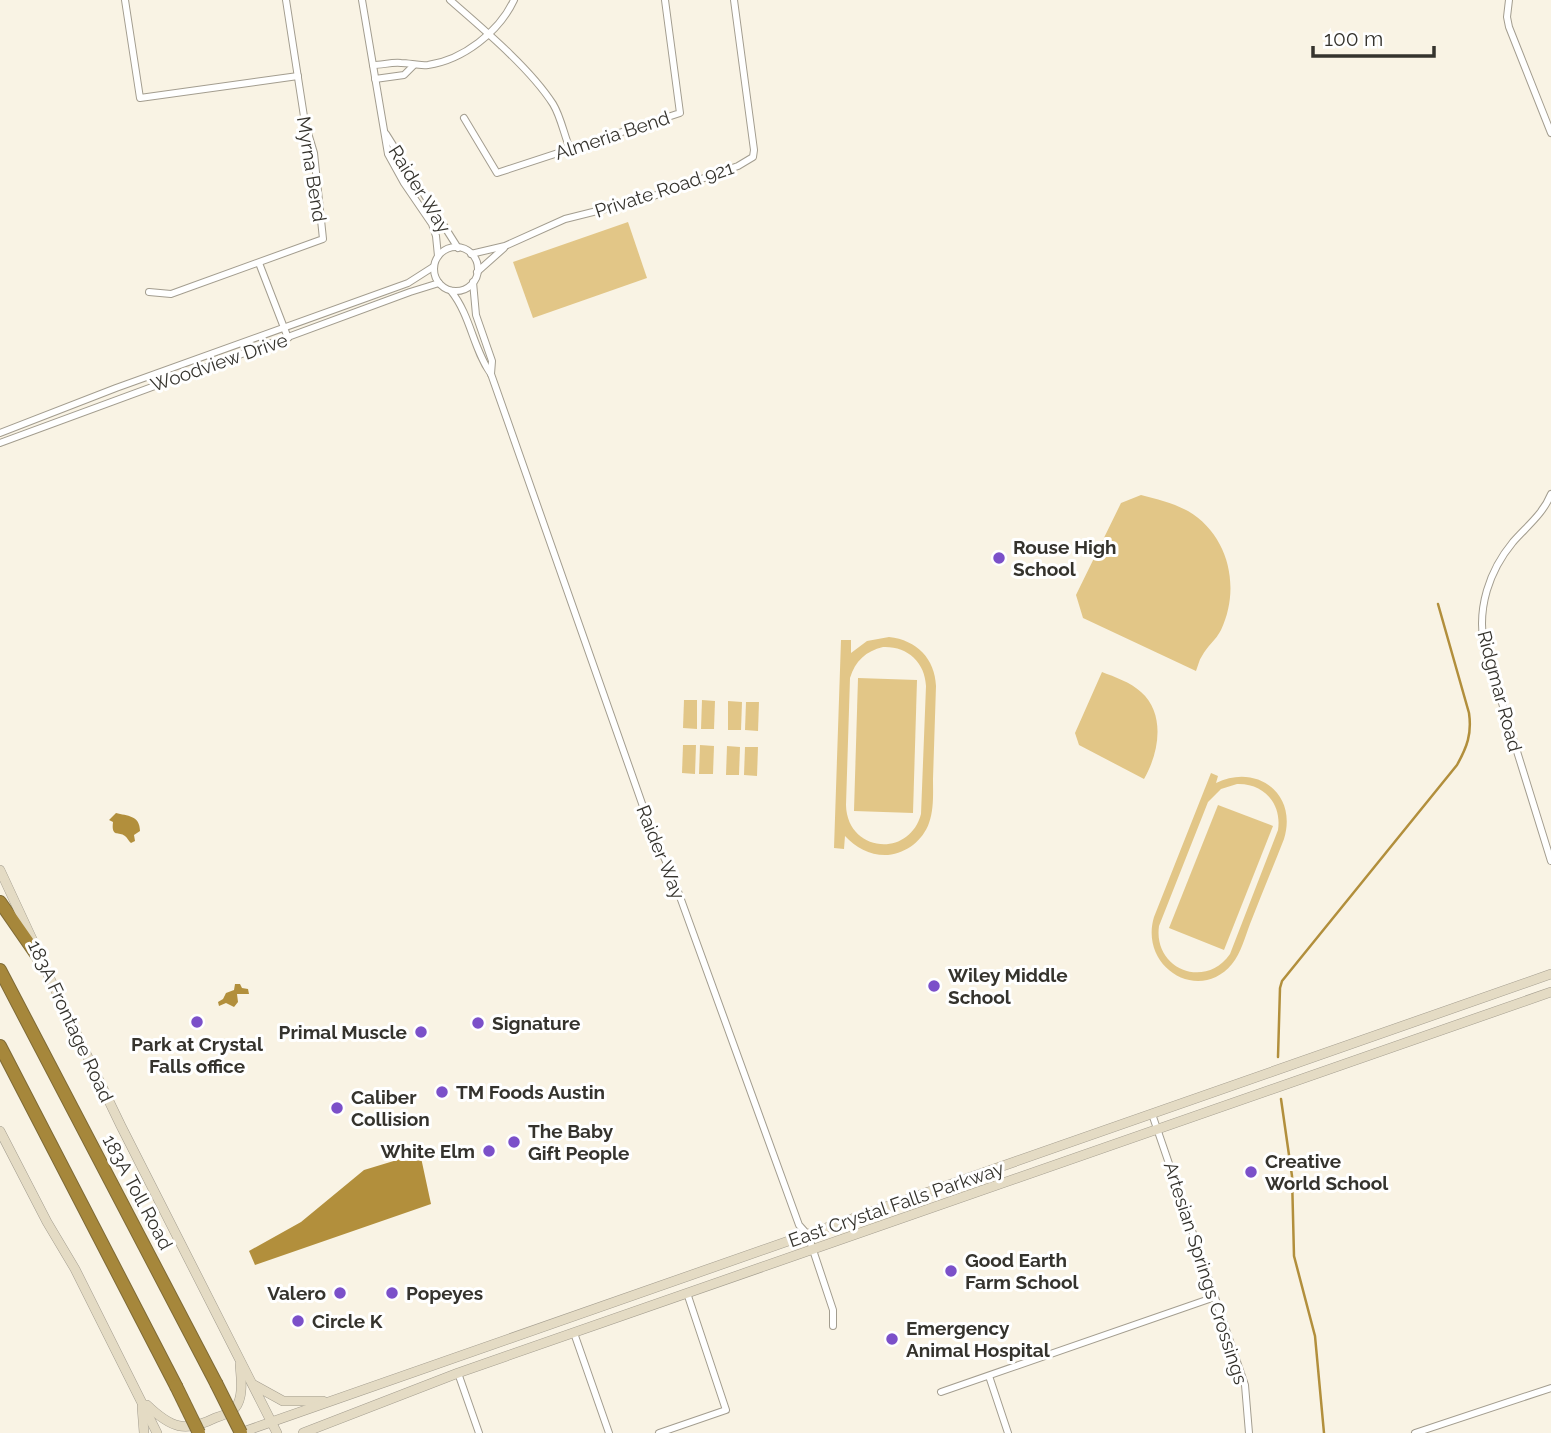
<svg xmlns="http://www.w3.org/2000/svg" width="1551" height="1433" font-family="Raleway,sans-serif">
<rect width="100%" height="100%" fill="#f9f3e4"/>
<g fill="#e2c687" fill-rule="evenodd">
<polygon points="628,222 647,278 533,318 513,262"/>
<path d="M1141 495C1157 499 1173 503 1188 511 1229 535 1241 588 1221 630 1216 640 1207 646 1202 656 1199 660 1198 666 1196 671L1083 618 1076 595 1121 503Z"/>
<path d="M889 637C917 640 935 659 936 686 935 717 934 748 933 779 933 793 934 809 929 823 923 840 907 853 888 855 871 856 856 848 845 836L844 849 834 848 841 640H851V653L867 641ZM883 647C907 646 925 662 926 686L921 814C909 859 847 852 846 805L850 678C855 661 866 651 883 647Z"/>
<path d="M1102 672C1115 677 1130 682 1141 692 1166 714 1159 753 1144 779L1079 745 1075 733Z"/>
<polygon points="858,678 917,680 913,813 854,811"/>
<polygon points="684,700 697,700 697,729 683,728"/>
<polygon points="702,700 715,701 714,729 701,729"/>
<polygon points="728,701 742,702 741,730 728,730"/>
<polygon points="746,702 759,702 758,731 745,730"/>
<polygon points="683,745 696,745 695,774 682,773"/>
<polygon points="700,745 714,746 713,774 699,774"/>
<polygon points="727,746 740,747 739,775 726,775"/>
<polygon points="745,747 758,747 757,776 744,775"/>
<path d="M1211 773 1218 776 1216 783C1256 763 1298 793 1284 839 1273 867 1261 896 1250 924 1245 937 1241 953 1232 964 1199 1004 1139 967 1154 917ZM1237 784C1264 783 1282 804 1278 830L1230 954C1205 990 1153 969 1159 926L1208 802 1221 789Z"/>
<polygon points="1218,805 1273,826 1224,950 1169,928"/>
</g>
<g fill="#b28f3c">
<path d="M116 813C127 816 140 815 140 831L134 835 135 841 131 843C128 841 128 838 125 836 119 831 111 838 113 822L109 820Z"/>
<polygon points="235,984 240,984 242,988 248,989 249,994 237,994 238,1002 234,1007 226,1003 219,1006 218,1002 223,999 226,993 234,990"/>
<polygon points="420,1153 431,1204 255,1265 249,1251 301,1222 364,1170"/>
</g>
<g fill="none" stroke-linecap="round" stroke-linejoin="round">
<g stroke="#b28f3c" stroke-width="2.5">
<path d="M1278 1057 1280 988 1282 981 1457 765C1467 747 1472 734 1469 713L1438 604"/>
<polyline points="1281,1099 1292,1176 1294,1256 1315,1336 1324,1433"/>
</g>
<g stroke="#a39d8f" stroke-width="8">
<g id="minor">
<polyline points="125,0 140,98 298,76"/>
<polyline points="362,0 388,154 404,183 432,224 436,236 438,256"/>
<path d="M450 0C482 28 530 68 553 104 561 117 564 135 570 149"/>
<polyline points="1509,0 1507,17 1509,27 1551,133"/>
<path d="M373 65C382 65 392 62 401 63 410 63 418 66 428 65 463 60 499 32 514 0"/>
<polyline points="375,79 404,75 413,66"/>
<polyline points="464,118 497,173 680,113 665,0"/>
<polyline points="386,134 458,248"/>
<circle cx="456" cy="269" r="22"/>
<polyline points="471,254 505,246 565,219 645,199 738,166 753,157 754,150 734,0"/>
<polyline points="259,263 288,338"/>
<polyline points="477,272 504,248"/>
<polyline points="473,282 476,315 492,361 491,374"/>
<path d="M451 291C471 316 473 349 491 374L652 832 671 872 799 1225 808 1235 833 1310V1326"/>
<polyline points="149,292 171,294 323,239 314,153 305,123 286,0"/>
<polyline points="0,433 116,388 408,283 433,267"/>
<polyline points="0,443 410,292 439,283"/>
<path d="M1551 494C1543 514 1527 526 1513 542 1489 571 1477 608 1484 645L1551 861"/>
<polyline points="1152,1114 1245,1385 1249,1433"/>
<polyline points="574,1333 609,1433"/>
<polyline points="458,1373 479,1433"/>
<polyline points="989,1376 1008,1433"/>
<polyline points="941,1392 1215,1297"/>
<polyline points="659,1433 726,1410 687,1293"/>
<polyline points="1415,1433 1551,1388"/>
</g>
</g>
<g stroke="#a39d8f" stroke-width="10">
<g id="secondary">
<polyline points="0,870 33,941"/>
<polyline points="41,960 121,1126 277,1433"/>
<polyline points="0,1131 47,1222 75,1269 157,1433"/>
<polyline points="254,1385 283,1401 323,1401"/>
<path d="M147 1405C171 1428 185 1433 215 1418 221 1416 231 1413 235 1408 244 1398 241 1377 240 1365"/>
<polyline points="142,1407 144,1433"/>
<polyline points="240,1433 1551,974"/>
<polyline points="303,1433 458,1373 1551,992"/>
</g>
</g>
<g stroke="#7e6a36" stroke-width="14">
<g id="motorway">
<polyline points="0,902 43,964"/>
<polyline points="0,970 216,1383"/>
<polyline points="0,1046 176,1386"/>
</g>
</g>
<use href="#minor" stroke="#fff" stroke-width="6"/>
<use href="#secondary" stroke="#e4dbc4" stroke-width="9"/>
<use href="#motorway" stroke="#a6873b" stroke-width="12"/>
<g stroke="#7e6a36" stroke-width="14" stroke-linecap="butt">
<g id="motorway-bridge">
<polyline points="216,1383 241,1433"/>
<polyline points="176,1386 199,1433"/>
</g>
</g>
<use href="#motorway-bridge" stroke="#a6873b" stroke-width="12"/>
</g>
<g fill="#7b50c9" stroke="#fff" stroke-width="2.5">
<circle cx="999" cy="558" r="7"/>
<circle cx="934" cy="986" r="7"/>
<circle cx="197" cy="1022" r="7"/>
<circle cx="478" cy="1023" r="7"/>
<circle cx="421" cy="1032" r="7"/>
<circle cx="442" cy="1092" r="7"/>
<circle cx="337" cy="1108" r="7"/>
<circle cx="514" cy="1142" r="7"/>
<circle cx="489" cy="1151" r="7"/>
<circle cx="1251" cy="1172" r="7"/>
<circle cx="951" cy="1271" r="7"/>
<circle cx="340" cy="1293" r="7"/>
<circle cx="392" cy="1293" r="7"/>
<circle cx="298" cy="1321" r="7"/>
<circle cx="892" cy="1339" r="7"/>
</g>
<g text-anchor="middle" dominant-baseline="central" stroke-width="6" stroke-linejoin="round" paint-order="stroke">
<g font-size="19" fill="#35332d" stroke="#fff">
<text transform="translate(612 135) rotate(-18)">Almeria Bend</text>
<text transform="translate(312 169) rotate(81)">Myrna Bend</text>
<text transform="translate(420 189) rotate(58)">Raider Way</text>
<text transform="translate(664 189) rotate(-18)">Private Road 921</text>
<text transform="translate(219 362) rotate(-19)">Woodview Drive</text>
<text transform="translate(1500 691) rotate(75)">Ridgmar Road</text>
<text transform="translate(661 852) rotate(68)">Raider Way</text>
<text transform="translate(71 1021) rotate(65)">183A Frontage Road</text>
<text transform="translate(138 1192) rotate(62)">183A Toll Road</text>
<text transform="translate(896 1204) rotate(-19)">East Crystal Falls Parkway</text>
<text transform="translate(1206 1273) rotate(72)">Artesian Springs Crossings</text>
</g>
<g font-size="19" font-weight="bold" fill="#35332d" stroke="#fff" text-anchor="start">
<text x="1013" y="547">Rouse High<tspan x="1013" dy="22">School</tspan></text>
<text x="948" y="975">Wiley Middle<tspan x="948" dy="22">School</tspan></text>
<text x="492" y="1023">Signature</text>
<text x="407" y="1032" text-anchor="end">Primal Muscle</text>
<text x="197" y="1044" text-anchor="middle">Park at Crystal<tspan x="197" dy="22">Falls office</tspan></text>
<text x="456" y="1092">TM Foods Austin</text>
<text x="351" y="1097">Caliber<tspan x="351" dy="22">Collision</tspan></text>
<text x="528" y="1131">The Baby<tspan x="528" dy="22">Gift People</tspan></text>
<text x="475" y="1151" text-anchor="end">White Elm</text>
<text x="1265" y="1161">Creative<tspan x="1265" dy="22">World School</tspan></text>
<text x="965" y="1260">Good Earth<tspan x="965" dy="22">Farm School</tspan></text>
<text x="326" y="1293" text-anchor="end">Valero</text>
<text x="406" y="1293">Popeyes</text>
<text x="312" y="1321">Circle K</text>
<text x="906" y="1328">Emergency<tspan x="906" dy="22">Animal Hospital</tspan></text>
</g>
</g>
<path d="M1313 46v10h121v-10" fill="none" stroke="#35332d" stroke-width="3.5"/>
<text x="1324" y="46" font-size="21" fill="#35332d" stroke="#ffffff" stroke-width="5" paint-order="stroke">100 m</text>
</svg>
